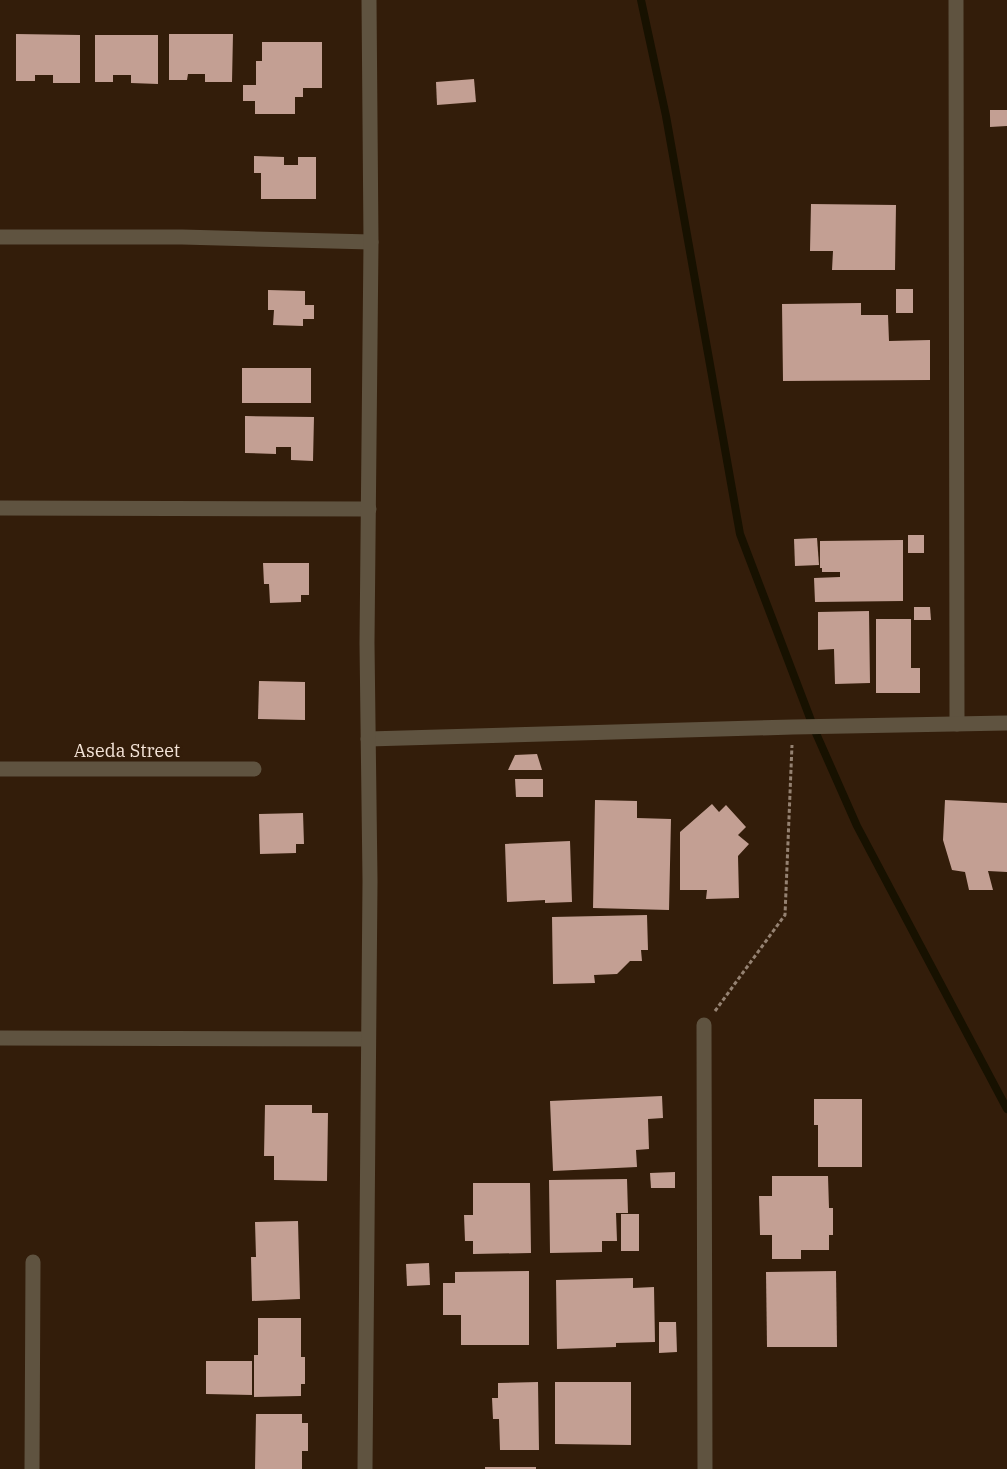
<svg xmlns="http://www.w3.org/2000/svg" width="1007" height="1469" font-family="'IBM Plex Serif',serif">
<rect width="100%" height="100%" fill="#331d0a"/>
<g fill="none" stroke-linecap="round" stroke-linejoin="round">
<polyline stroke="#171100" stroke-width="8" points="641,0 666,116 740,534 815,731 857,826 1007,1109"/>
</g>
<g fill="#c39f93">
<polygon points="16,34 80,35 80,83 53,83 53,75 35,75 35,81 16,81"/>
<polygon points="169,34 233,34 232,82 205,82 205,74 188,74 187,80 169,80"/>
<polygon points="95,35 158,35 158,84 131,83 131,75 113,75 113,82 95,82"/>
<polygon points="262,42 322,42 322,88 303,88 303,97 295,97 295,114 255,114 255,101 243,101 243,85 256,85 256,61 262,61"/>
<polygon points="474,79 476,102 437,105 436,82"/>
<polygon points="990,110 1007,110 1007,126 990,127"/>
<polygon points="254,156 284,157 284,165 298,165 298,157 316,157 316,199 261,199 261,173 254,173"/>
<polygon points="811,204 896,205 895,270 832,270 833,251 810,251"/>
<rect x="896" y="289" width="17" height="24"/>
<polygon points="268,290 305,291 305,305 314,305 314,319 303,319 303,326 273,325 274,310 268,310"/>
<polygon points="861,303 861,315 888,315 889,341 930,340 930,380 783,381 782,304"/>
<rect x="242" y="368" width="69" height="35"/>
<polygon points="245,416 314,417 313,461 291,460 291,447 276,447 276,454 245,453"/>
<rect x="908" y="535" width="16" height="18"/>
<polygon points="817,538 819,565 795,566 794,539"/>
<polygon points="903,540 903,601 815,602 814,578 840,577 840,572 822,572 822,568 820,568 820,541"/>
<polygon points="263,563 309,563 309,595 301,595 301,602 270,603 269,584 264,584"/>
<polygon points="914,607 930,607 931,620 914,620"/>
<polygon points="869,611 870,683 835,684 834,649 818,650 818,612"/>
<polygon points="876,619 911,619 911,668 920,668 920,693 876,693"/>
<polygon points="259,681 305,682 305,720 258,719"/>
<polygon points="537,754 542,770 508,770 515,755"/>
<polygon points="515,779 543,779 543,797 516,797"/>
<polygon points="595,800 637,801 637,818 671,819 669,910 593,908"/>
<polygon points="945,800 1007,803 1007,872 988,871 993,890 969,890 965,872 952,870 943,840"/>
<polygon points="712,804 719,812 726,805 746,827 738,835 749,844 738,856 739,898 706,899 707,890 680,890 680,832"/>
<polygon points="303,813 304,844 296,844 296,853 260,854 259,814"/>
<polygon points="570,841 572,902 545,903 545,900 507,902 505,844"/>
<polygon points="647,915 648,950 641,950 642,961 630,961 617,974 594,975 595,983 553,984 552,917"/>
<polygon points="662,1096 663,1118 648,1119 649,1149 636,1150 637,1167 553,1171 550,1101"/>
<polygon points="814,1099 862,1099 862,1167 818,1167 818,1125 814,1125"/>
<polygon points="265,1105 312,1105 312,1113 328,1113 327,1181 274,1180 274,1156 264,1156"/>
<polygon points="675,1172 675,1188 651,1188 650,1173"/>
<polygon points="772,1176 828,1176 829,1208 833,1208 833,1235 829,1235 829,1250 801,1250 801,1259 772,1259 772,1235 760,1235 759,1196 772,1196"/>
<polygon points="627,1179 628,1213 616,1213 617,1241 602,1241 602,1252 550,1253 549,1180"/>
<polygon points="473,1183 530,1183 531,1253 473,1254 473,1241 465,1241 464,1215 473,1215"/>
<rect x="621" y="1214" width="18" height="37"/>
<polygon points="298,1221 300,1299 252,1301 251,1257 256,1257 255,1222"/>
<polygon points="429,1263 430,1285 407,1286 406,1264"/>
<polygon points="529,1271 529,1345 461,1345 461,1315 443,1315 443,1283 455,1283 455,1272"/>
<polygon points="836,1271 837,1347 767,1347 766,1272"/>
<polygon points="633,1278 633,1288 654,1287 655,1342 616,1343 616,1347 557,1349 556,1280"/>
<polygon points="258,1318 301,1318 301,1357 305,1357 305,1384 301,1384 301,1396 254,1397 254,1355 258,1355"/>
<polygon points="659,1322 676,1322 677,1352 659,1353"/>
<polygon points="206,1361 252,1361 252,1395 206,1394"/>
<polygon points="538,1382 539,1450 500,1450 499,1419 493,1419 492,1398 498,1398 498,1383"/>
<polygon points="555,1382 631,1382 631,1445 555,1444"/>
<polygon points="256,1414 302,1414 302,1423 308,1423 308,1451 302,1451 302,1469 255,1469"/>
<rect x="485" y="1467" width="51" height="2"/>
</g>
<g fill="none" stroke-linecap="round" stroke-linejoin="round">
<polyline stroke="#958272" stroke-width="3" stroke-dasharray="4 2.5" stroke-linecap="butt" points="715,1011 785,915 792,745"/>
<g stroke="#5f5340" stroke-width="15">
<polyline points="956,0 957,724"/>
<polyline points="0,237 182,237 371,242"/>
<polyline points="0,508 369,509"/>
<polyline points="368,739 793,727 1007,723"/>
<polyline points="0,769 254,769"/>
<polyline points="704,1025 705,1469"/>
<polyline points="0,1038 368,1039"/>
<polyline points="32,1469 33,1262"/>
<polyline points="365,1469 370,881 367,643 371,242 369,0"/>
</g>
</g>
<g text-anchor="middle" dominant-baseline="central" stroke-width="5" stroke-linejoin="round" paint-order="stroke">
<g font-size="18" fill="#f4e4d8" stroke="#331d0a">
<text x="127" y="750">Aseda Street</text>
</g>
</g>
</svg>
